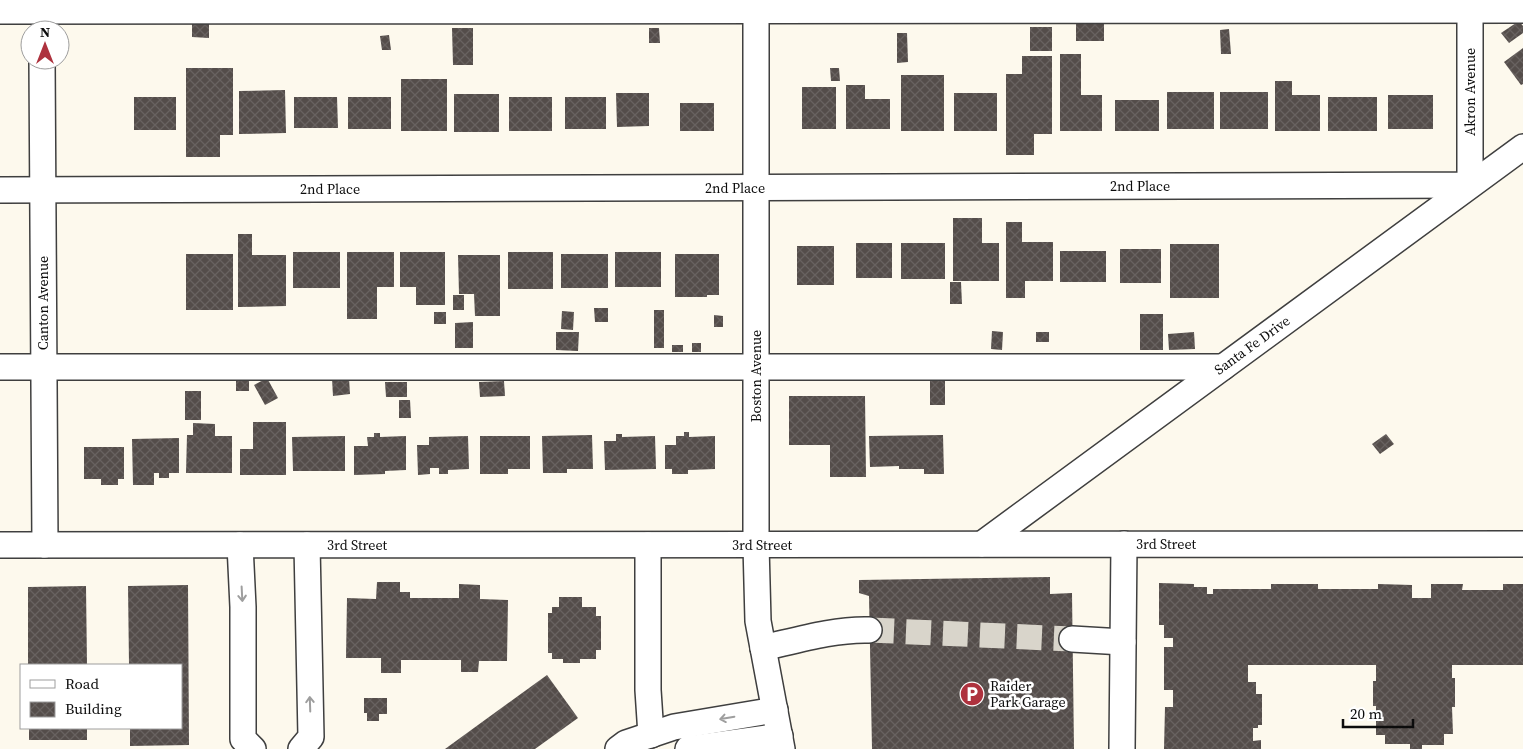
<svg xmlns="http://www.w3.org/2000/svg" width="1523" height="749" font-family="'Source Serif 4',serif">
<defs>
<pattern id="building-cross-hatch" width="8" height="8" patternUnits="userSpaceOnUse" patternTransform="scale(1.25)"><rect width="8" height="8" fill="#544d4a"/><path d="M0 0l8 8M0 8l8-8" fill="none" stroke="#686260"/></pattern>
</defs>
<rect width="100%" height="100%" fill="#fdf9ed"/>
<g fill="url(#building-cross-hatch)">
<polygon points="1519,21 1523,26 1523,33 1509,43 1501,33"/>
<polygon points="1104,23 1104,41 1076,41 1076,24"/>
<polygon points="192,24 209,24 209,38 192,37"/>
<rect x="1030" y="27" width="22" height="24"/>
<polygon points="452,28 473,28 473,65 453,65"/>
<polygon points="649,28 659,28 660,43 649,43"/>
<polygon points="1229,29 1231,54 1221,54 1220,30"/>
<polygon points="897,33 907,33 908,62 897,63"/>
<polygon points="389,35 391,50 382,50 380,36"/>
<polygon points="1523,48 1523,84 1521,85 1504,62"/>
<polygon points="1060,54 1081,54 1081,95 1102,95 1102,131 1060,131"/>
<polygon points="1022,56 1052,56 1052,134 1034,134 1034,155 1006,155 1006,74 1022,74"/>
<polygon points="186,68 233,68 233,135 220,135 220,157 186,157"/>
<polygon points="830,68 839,68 840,81 831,81"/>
<rect x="901" y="75" width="43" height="56"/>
<rect x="401" y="79" width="46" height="52"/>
<polygon points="1275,81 1292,81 1292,95 1320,95 1320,131 1275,131"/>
<polygon points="846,85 865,85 865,99 890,99 890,129 846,129"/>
<rect x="802" y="87" width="34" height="42"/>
<polygon points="285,90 286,133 239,134 239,91"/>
<rect x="1167" y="92" width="47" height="37"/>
<rect x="1220" y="92" width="48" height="37"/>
<polygon points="616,93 649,93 649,126 617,127"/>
<rect x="954" y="93" width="43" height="38"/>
<rect x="454" y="94" width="45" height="38"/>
<rect x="1388" y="95" width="45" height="34"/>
<rect x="134" y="97" width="42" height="33"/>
<polygon points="294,97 337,97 338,128 294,128"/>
<rect x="348" y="97" width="43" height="32"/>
<rect x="509" y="97" width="43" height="34"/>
<rect x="565" y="97" width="41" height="32"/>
<rect x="1328" y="97" width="49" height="34"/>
<rect x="1115" y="100" width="44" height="31"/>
<rect x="680" y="103" width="34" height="28"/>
<polygon points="953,218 982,218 982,243 999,243 999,281 953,281"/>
<polygon points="1006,222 1022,222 1022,242 1053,242 1053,281 1025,281 1025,298 1006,298"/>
<polygon points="238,234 252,234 252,255 286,255 286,306 238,307"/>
<rect x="856" y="243" width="36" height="35"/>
<rect x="901" y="243" width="44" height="36"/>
<rect x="1170" y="244" width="49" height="54"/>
<rect x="797" y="246" width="37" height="39"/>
<rect x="1120" y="249" width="41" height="34"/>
<rect x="1060" y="251" width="46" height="31"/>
<rect x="293" y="252" width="47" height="36"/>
<polygon points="347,252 394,252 394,287 377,287 377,319 347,319"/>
<polygon points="400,252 445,252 445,305 416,305 416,287 400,287"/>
<rect x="508" y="252" width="45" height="37"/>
<rect x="615" y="252" width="46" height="35"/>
<rect x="186" y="254" width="47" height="56"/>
<rect x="561" y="254" width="47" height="34"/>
<polygon points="675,254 719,254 719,295 707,295 707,297 675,297"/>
<polygon points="458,255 500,255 500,316 475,316 474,294 459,294"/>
<polygon points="950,282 961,282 962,304 950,304"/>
<rect x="453" y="295" width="11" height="15"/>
<polygon points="594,308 608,308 608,322 595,322"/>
<rect x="654" y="310" width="10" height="38"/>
<polygon points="562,311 574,312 573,330 561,329"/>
<rect x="434" y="312" width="12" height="12"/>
<rect x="1140" y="314" width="23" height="36"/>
<polygon points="714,315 723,316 723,327 714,327"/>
<polygon points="473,322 473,348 455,348 455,323"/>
<polygon points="992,331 1003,332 1002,350 991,349"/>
<polygon points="556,332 579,332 578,351 556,350"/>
<rect x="1036" y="332" width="13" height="10"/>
<polygon points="1194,332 1195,349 1169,350 1168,334"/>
<rect x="692" y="343" width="9" height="9"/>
<rect x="672" y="345" width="11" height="7"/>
<rect x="236" y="378" width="13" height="13"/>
<polygon points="267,378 278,398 265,405 254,385"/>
<polygon points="349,378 350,394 333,396 332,379"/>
<rect x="930" y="378" width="15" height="27"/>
<polygon points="504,381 505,396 480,397 479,382"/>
<polygon points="385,382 407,382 407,397 386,397"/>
<rect x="185" y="391" width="16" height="29"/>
<polygon points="789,396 865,396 866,477 830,477 830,445 789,445"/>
<polygon points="399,400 410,400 411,418 399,418"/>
<polygon points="253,422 286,422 286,475 240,475 240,449 253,449"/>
<polygon points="193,423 215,424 215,436 232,436 232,473 186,473 187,435 193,435"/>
<polygon points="684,432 689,432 689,437 715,436 715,469 688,470 688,474 672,474 672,469 665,469 665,445 676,445 676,436 684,436"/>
<polygon points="374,433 380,433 380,437 406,436 406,470 385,471 385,474 354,475 354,446 368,446 367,437 374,437"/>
<polygon points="616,434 622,434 622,437 655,436 656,469 605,470 604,441 616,441"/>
<polygon points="1386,434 1394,444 1380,454 1372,444"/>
<polygon points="592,435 593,469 567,469 567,473 543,473 542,436"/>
<polygon points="943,435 944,474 924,474 924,469 899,469 899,466 870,467 869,436"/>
<polygon points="345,436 345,471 293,471 292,437"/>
<polygon points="468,436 469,469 448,470 448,474 439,474 439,468 430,468 430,474 418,475 417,445 429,445 429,437"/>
<polygon points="480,436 530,436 530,469 508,469 508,474 480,474"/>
<polygon points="179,438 179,473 169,473 169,478 159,478 159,473 154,473 154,485 133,485 132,439"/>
<polygon points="84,447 124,447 124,479 118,479 118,485 101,485 101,479 84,479"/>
<polygon points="1050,577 1050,594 1072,593 1074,749 872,749 869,596 859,593 859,580"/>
<polygon points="377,582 400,582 400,592 410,592 410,598 459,598 459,584 480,585 480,599 508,600 507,661 479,661 478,672 461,672 461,660 401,660 401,673 381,673 381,658 346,658 347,598 376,599"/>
<polygon points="1159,583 1194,584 1194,587 1207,587 1207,594 1213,594 1213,589 1271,589 1271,584 1318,584 1318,589 1378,589 1378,584 1412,585 1412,598 1431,598 1431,584 1463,584 1462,590 1503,590 1503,584 1523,584 1523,665 1452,665 1452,678 1455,678 1455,707 1452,707 1453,734 1444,734 1444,745 1422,745 1422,749 1410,749 1410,744 1385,744 1385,735 1376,735 1376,706 1373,706 1373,681 1376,681 1376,665 1248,665 1248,682 1256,682 1256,694 1262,694 1262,725 1258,725 1258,728 1253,728 1253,741 1261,740 1261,749 1164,749 1165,707 1173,707 1173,690 1164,690 1164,647 1173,647 1173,638 1164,638 1164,625 1159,625"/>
<polygon points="188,585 189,745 130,746 130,728 181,728 181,665 129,665 128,586"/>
<polygon points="86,586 87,665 28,665 28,587"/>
<polygon points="559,597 582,597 582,607 596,607 596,616 601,616 601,650 596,650 596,659 580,659 580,663 563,663 563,659 552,659 552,653 548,653 548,613 552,613 552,607 559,607"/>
<polygon points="547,675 578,718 535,749 445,749"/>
<polygon points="364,698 387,698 387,714 379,714 379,721 367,721 367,713 364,713"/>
<rect x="29" y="728" width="58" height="12"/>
</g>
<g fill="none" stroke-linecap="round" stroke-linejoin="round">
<polyline stroke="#d9d5cb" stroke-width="25" stroke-dasharray="25 12" stroke-linecap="butt" points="869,630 1072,639"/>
<g stroke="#3f3f3f" stroke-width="28">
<g id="minor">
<polyline points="756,0 756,545 758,621 782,749"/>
<polyline points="0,11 1523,10"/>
<polyline points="42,60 45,545"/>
<polyline points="0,190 1470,185 1470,0"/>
<polyline points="0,367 1223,367"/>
<polyline points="982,544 1523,147"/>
<polyline points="0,545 1523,544"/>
<polyline points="240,545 243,607 243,739 253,749"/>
<polyline points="648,545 648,690 651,735"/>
<polyline points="1072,639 1123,642"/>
<path d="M763 648C798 640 834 629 869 630"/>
<polyline points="301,749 311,737 307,545"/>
<polyline points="618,749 626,743 674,727 775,710"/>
<polyline points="688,749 780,736"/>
<polyline points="1122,749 1124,544"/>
</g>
</g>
<use href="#minor" stroke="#fff" stroke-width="25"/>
</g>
<defs><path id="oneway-shaft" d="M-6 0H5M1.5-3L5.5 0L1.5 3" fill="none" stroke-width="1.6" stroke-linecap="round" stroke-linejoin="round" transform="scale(1.25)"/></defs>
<g stroke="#9e9e9e">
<use href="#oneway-shaft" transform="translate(242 594) rotate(87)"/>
<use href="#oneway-shaft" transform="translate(310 704) rotate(-92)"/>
<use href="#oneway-shaft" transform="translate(727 718) rotate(170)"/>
</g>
<defs>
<g id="parking-disc" transform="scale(1.25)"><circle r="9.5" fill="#ae323e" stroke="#fff"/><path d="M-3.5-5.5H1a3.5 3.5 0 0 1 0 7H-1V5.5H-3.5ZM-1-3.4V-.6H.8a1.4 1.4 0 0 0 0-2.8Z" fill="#fff"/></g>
</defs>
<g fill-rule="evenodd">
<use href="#parking-disc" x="972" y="694"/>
</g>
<g text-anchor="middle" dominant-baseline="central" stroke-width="5" stroke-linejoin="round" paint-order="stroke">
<g font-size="14" fill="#0c0c0c" stroke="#fff">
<text transform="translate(1470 92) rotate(-90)">Akron Avenue</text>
<text x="1140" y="186">2nd Place</text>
<text x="735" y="188">2nd Place</text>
<text x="330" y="189">2nd Place</text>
<text transform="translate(43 303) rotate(-90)">Canton Avenue</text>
<text transform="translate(1252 345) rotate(-36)">Santa Fe Drive</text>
<text transform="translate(756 376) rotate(-90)">Boston Avenue</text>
<text x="1166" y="544">3rd Street</text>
<text x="357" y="545">3rd Street</text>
<text x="762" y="545">3rd Street</text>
</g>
<g font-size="14" fill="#0c0c0c" stroke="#fff" text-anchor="start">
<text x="990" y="686">Raider<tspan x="990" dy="16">Park Garage</tspan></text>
</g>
</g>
<rect x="20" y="664" width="162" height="65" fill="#ffffff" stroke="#9e9e9e"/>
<rect x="30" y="680" width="25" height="8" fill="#ffffff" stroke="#9e9e9e"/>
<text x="65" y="689" font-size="15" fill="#0c0c0c">Road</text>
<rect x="30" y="702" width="25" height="15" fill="url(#building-cross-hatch)" stroke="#9e9e9e"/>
<text x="65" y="714" font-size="15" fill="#0c0c0c">Building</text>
<g transform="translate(45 45)"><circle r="24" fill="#ffffff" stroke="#9e9e9e"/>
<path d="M0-4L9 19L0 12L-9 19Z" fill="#ae323e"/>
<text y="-8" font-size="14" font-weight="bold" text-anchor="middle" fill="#0c0c0c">N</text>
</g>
<path d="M1343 719v8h70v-8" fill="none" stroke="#0c0c0c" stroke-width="2.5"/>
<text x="1350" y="719" font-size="15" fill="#0c0c0c" stroke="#ffffff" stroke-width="4" paint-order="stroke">20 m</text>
</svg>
